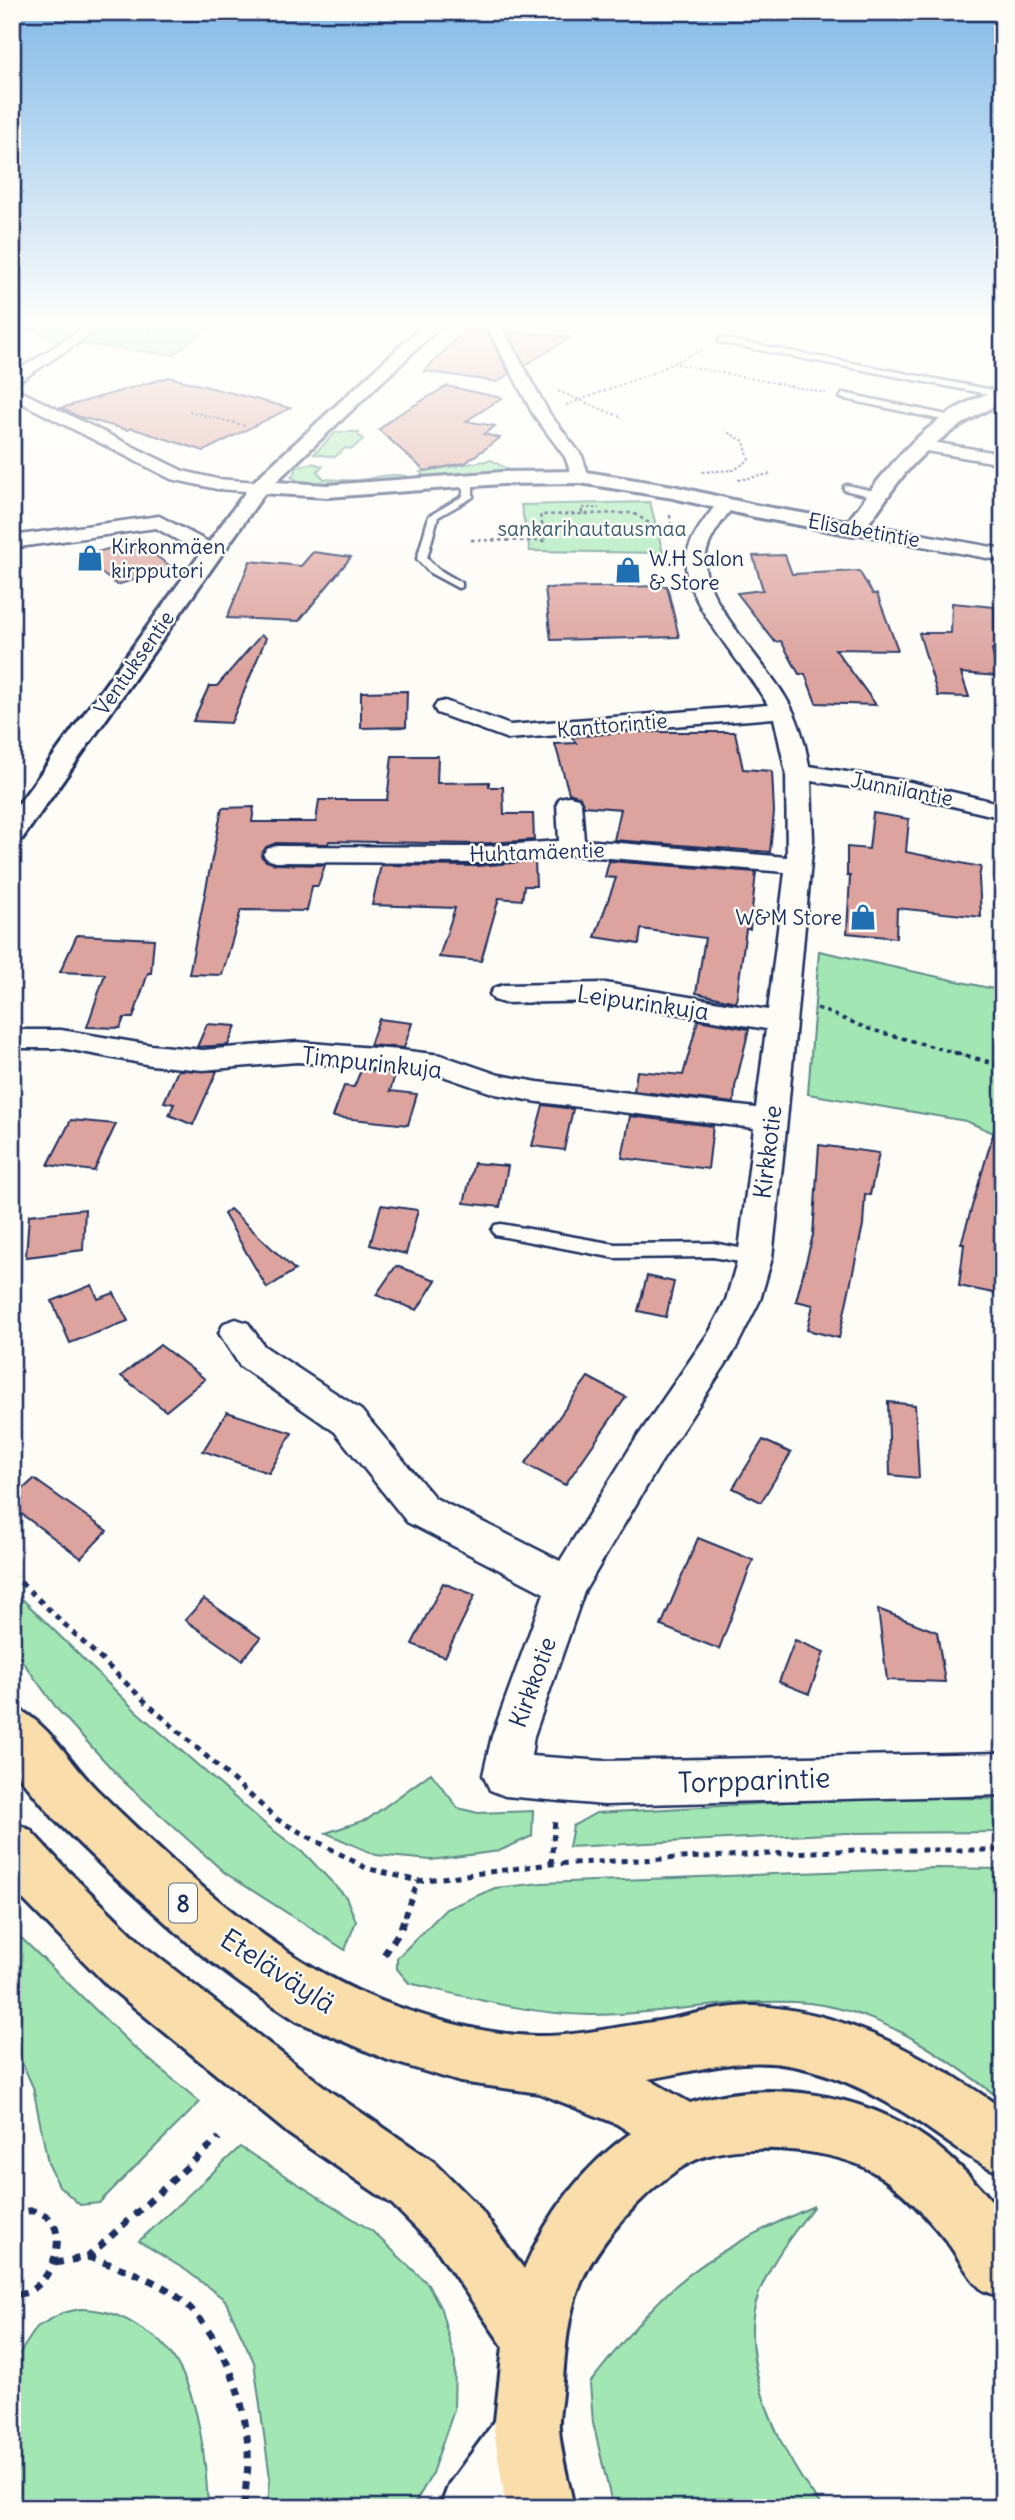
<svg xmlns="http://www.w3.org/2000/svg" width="1015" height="2520" font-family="Delius,sans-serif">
<rect width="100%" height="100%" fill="#fdfcf7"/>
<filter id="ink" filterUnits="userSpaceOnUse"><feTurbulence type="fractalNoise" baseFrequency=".0143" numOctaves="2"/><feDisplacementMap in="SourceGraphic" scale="14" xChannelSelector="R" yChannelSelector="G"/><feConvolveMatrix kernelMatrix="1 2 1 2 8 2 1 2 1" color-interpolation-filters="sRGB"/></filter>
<g filter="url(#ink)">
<g fill="#a2e7b3" stroke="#5e8b88" stroke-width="2">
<polygon points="14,320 93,320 61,343"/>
<polygon points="115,320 219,320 173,355 83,344"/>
<polygon points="336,432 359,432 358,435 363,439 352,449 345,448 335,457 314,454"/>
<polygon points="491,460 509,470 428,480 420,472"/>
<path d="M312 463 323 466 317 471 324 479C335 479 348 481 359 480 375 478 400 470 415 480 384 482 316 494 291 477L296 471 294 468Z"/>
<polygon points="650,502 663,553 530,551 521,505"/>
<polygon points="819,951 1003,991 1003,1137 966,1121 808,1094"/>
<polygon points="12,1589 136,1711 265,1824 306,1855 346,1897 356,1921 345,1950 225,1873 123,1781 58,1710 12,1647"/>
<polygon points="431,1773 458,1808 478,1813 533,1811 532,1836 499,1851 431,1860 376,1855 326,1833 368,1819"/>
<polygon points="875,1797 1003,1799 1003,1832 847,1833 569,1847 573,1826 596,1813"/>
<path d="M933 1868 1003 1869V2101C941 2053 876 2006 795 2002 727 1999 660 2015 592 2015 531 2015 468 1997 409 1983L397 1969V1958L446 1909 495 1888 542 1883Z"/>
<polygon points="12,1929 133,2046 200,2102 99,2203 80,2205 59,2186 48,2163 33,2087 12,2041"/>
<polygon points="240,2147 372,2231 428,2284 441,2309 455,2361 454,2410 431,2476 412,2508 268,2508 270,2478 254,2362 225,2300 187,2271 139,2241"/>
<path d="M814 2206C790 2237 765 2268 755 2306 740 2366 784 2464 824 2508H613L593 2423 590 2383C617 2349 643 2315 675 2286 715 2251 766 2227 814 2206Z"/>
<path d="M80 2309C102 2309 122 2315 140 2328 147 2333 156 2337 162 2343 199 2381 206 2458 208 2508H12V2365L37 2327 62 2313Z"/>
</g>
<g fill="#dda39e" stroke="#1b2f5e" stroke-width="2">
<polygon points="466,329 487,331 509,374 497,382 424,371"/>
<polygon points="507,331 571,337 525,365"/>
<polygon points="169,377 290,408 204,451 131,428 127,430 77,416 61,408"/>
<polygon points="447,386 502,398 466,421 495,426 484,434 500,438 465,463 425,471 379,430 391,419"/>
<polygon points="135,541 173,568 117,585 80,557"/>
<polygon points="313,552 351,557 299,621 227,618 250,561 301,566"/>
<polygon points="785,555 792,574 859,571 873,594 877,594 898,650 835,649 876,705 816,703 805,674 799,674 781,641 775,642 737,593 763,590 753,556"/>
<polygon points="667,586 679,637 551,640 545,588"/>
<polygon points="952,603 994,607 995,649 992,649 997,676 961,673 969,697 938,696 919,633 951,633"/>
<polygon points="261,635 266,638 231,723 193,721 209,686 217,686"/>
<polygon points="407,691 406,727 361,728 361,692"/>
<polygon points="626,732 735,732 743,769 772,771 774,812 770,852 614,840 621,809 584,806 580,797 569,793 555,744 576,743 572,737"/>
<polygon points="392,756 438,756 437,783 489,782 489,787 503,787 504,814 533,814 534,840 477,844 329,841 328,844 276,843 266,847 261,856 266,861 275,864 325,865 318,886 312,886 307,911 241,910 222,975 189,974 222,808 254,807 252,822 316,822 319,800 387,800"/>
<polygon points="873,813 909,819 906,852 981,867 979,878 981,917 897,908 896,938 847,933 850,876 847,876 847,847 869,849"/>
<polygon points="535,861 536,886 524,886 522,900 499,898 481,961 439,957 455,908 372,905 381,865 477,866"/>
<polygon points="609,861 756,872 750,929 746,929 736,1002 696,993 705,938 641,929 639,944 595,937 616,878 605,877"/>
<polygon points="77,935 154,939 151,973 148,973 133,1018 124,1018 120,1028 87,1027 105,974 60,972"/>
<polygon points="379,1019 412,1023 404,1048 370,1045"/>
<polygon points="698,1020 749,1029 735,1087 734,1103 634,1091 637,1071 683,1075"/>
<polygon points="207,1024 236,1026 228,1045 197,1047"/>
<polygon points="178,1070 217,1071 193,1125 169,1115 174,1104 164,1102"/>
<polygon points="361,1070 396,1072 390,1091 417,1094 408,1125 333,1117 344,1086 354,1087"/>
<polygon points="543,1105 573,1109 564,1150 532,1146"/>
<polygon points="630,1116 713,1126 708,1169 622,1158"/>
<polygon points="71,1120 116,1124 94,1171 48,1165"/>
<polygon points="995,1128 1003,1130 1003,1295 959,1286 964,1244 961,1244"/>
<polygon points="819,1145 879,1153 870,1195 865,1194 863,1225 839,1338 807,1330 813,1305 796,1301 813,1235"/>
<polygon points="474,1163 508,1166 500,1207 464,1203"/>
<polygon points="381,1205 418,1210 406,1254 370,1245"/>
<polygon points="85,1209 83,1250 26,1257 29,1215"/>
<polygon points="230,1209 295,1270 267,1288 224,1214"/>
<polygon points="396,1266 436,1280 417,1310 376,1295"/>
<polygon points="647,1276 674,1282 666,1317 638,1311"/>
<polygon points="92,1285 98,1299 114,1293 128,1321 70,1343 52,1301"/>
<polygon points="160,1345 205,1379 166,1411 121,1376"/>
<polygon points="588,1377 626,1397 565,1485 525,1464"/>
<polygon points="888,1402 915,1405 919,1478 890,1475"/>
<polygon points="227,1412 292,1433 269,1473 203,1451"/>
<polygon points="763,1440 791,1453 761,1502 733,1488"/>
<polygon points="34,1479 107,1531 81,1558 12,1507 12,1499"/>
<polygon points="698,1538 753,1560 719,1649 661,1626"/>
<polygon points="443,1583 475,1595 445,1657 412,1644"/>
<polygon points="204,1599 261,1638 242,1660 185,1620"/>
<polygon points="878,1609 937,1632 945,1682 887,1680"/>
<polygon points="795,1640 824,1652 809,1694 779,1682"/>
</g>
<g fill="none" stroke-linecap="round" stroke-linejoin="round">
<g stroke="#1b2f5e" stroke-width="5">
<g id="service">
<polygon points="721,338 1003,392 1003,397 718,342"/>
<polygon points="843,393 952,416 956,419 952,422 840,398"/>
<polygon points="468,477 473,480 473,497 438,517 427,558 438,569 462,583 462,587 458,588 430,573 417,559 429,516 463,496 463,480"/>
<polygon points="847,485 882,493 884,495 879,498 844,490 844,486"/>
<polygon points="501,1224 615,1244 713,1243 755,1251 761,1253 764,1258 761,1263 755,1265 713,1257 615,1258 495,1235 492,1230 495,1225"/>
</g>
</g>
<g stroke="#1b2f5e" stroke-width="5">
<g id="minor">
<polygon points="96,320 113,320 12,386 12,374"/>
<polygon points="484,320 498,320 549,413 582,456 589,477 586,481 574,481 565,457 533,414"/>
<polygon points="12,387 183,471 217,479 259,482 268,487 259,492 217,489 171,479 12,398"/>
<polygon points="920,440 1003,454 1003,464 914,449 911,445 914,441"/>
<path d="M725 500 734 505C722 522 706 540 705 562 703 600 764 662 784 695 798 717 805 741 809 766L910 782 1003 804V818L910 796 811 781 813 840 787 1120 772 1258 760 1300 735 1350 658 1467 584 1592 534 1736 531 1756 604 1761 1003 1753V1795L604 1805 505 1796 490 1790 483 1775 492 1736 544 1593 407 1522 335 1432 240 1366 219 1333 224 1323 236 1319 248 1323 264 1346 361 1410 435 1498 560 1561 632 1445 710 1331 726 1300 738 1258 754 1128 538 1102 495 1094 437 1074 400 1070 297 1062 203 1070 151 1065 61 1048H12V1030H61L151 1045 203 1050 297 1042 400 1050 441 1055 499 1075 538 1082 756 1108 766 1029 605 1001 504 1003 494 1000 490 994 494 988 504 985 605 983 768 1010 785 872 572 855 477 863 276 862 267 859 263 854 267 849 276 846 477 847 559 841 557 803 560 798 569 796 578 798 581 803 584 840 787 857 786 773 774 718 508 739 437 713 434 708 437 703 445 701 510 725 768 705C748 669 683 601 686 562 688 539 705 519 719 501Z"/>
<polygon points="159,516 218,547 221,551 211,557 204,555 156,528 12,548 12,536"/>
<polygon points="853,522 1003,549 1003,561 846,532 844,528 846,524"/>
</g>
</g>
<g stroke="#1b2f5e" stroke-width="6">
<path id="tertiary" d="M1003 389V402C963 421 930 443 902 477 889 493 879 511 866 526L861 533 853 535 755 517 673 498 580 483 502 484 328 497 259 493 252 491 249 487 252 483 259 481 328 485 502 472 580 471 673 486 755 505 848 521C862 504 873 485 888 469 916 434 958 400 1003 389Z"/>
</g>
<g stroke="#1b2f5e" stroke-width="6">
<g id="secondary">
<polygon points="429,320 447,320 266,491 22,839 12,842 12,813 252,483"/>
<polygon points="526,2400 549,2410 559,2433 549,2456 513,2508 440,2508 449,2484 503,2410"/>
</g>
</g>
<g stroke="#1b2f5e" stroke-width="6">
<path id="trunk" d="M12 1706C48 1721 69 1762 96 1789 178 1869 282 1966 392 2005 437 2021 488 2035 536 2036 571 2037 623 2026 659 2021 690 2016 723 2005 755 2006 845 2010 930 2058 1003 2109V2174C968 2160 940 2135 908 2115 859 2084 802 2058 743 2063 711 2065 680 2074 648 2079L690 2103C766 2079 862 2092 927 2139 956 2160 981 2187 1003 2215V2298C997 2295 989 2293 983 2290 972 2283 957 2255 948 2243 925 2214 896 2182 862 2166 821 2148 741 2142 700 2158 655 2176 595 2243 579 2288 566 2321 565 2358 562 2393 561 2405 558 2417 559 2429 561 2456 569 2482 574 2508H506L494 2430 503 2346 435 2247 392 2204 289 2134 107 1985 12 1888V1822L30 1830 67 1870 145 1947 331 2092 434 2162 477 2205 524 2269C547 2215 582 2167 631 2133L617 2124 539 2093 460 2082 388 2060 297 2021 244 1986 201 1954 110 1873 57 1822 12 1768Z"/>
</g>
<g stroke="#1b2f5e" stroke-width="2" stroke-dasharray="2.5 2.5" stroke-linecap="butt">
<polyline points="135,320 146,324 151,334"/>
<polyline points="677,364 826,393"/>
<polyline points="558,391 623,418"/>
<polyline points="566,405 650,374 704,349"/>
<polyline points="189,411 246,426"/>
<polyline points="702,472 734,470 749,460 744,441 725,431"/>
<polyline points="738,480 771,474"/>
<polyline points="582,512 582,508 599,508"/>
</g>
<g stroke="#1b2f5e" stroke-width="2.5" stroke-dasharray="3.5 3.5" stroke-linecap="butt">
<polyline points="582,510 582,514"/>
<polyline points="670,515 672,538"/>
<polyline points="471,540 546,541 540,515 633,513 657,528 672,528"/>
</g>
<polyline stroke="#1b2f5e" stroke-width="3.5" stroke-dasharray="4.5 4.5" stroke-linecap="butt" points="817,1008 869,1029 963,1055"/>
<polyline stroke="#1b2f5e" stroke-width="4.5" stroke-dasharray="5 5" stroke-linecap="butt" points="956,1053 1003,1066"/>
<g stroke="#1b2f5e" stroke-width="5" stroke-dasharray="6 6" stroke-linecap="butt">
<polyline points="12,1574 151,1707 278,1820 366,1868 418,1881 551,1864 857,1850 1003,1850"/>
<polyline points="551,1864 555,1820"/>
<polyline points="405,1916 418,1881"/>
</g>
<g stroke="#1b2f5e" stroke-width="7" stroke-dasharray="8 8" stroke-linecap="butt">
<polyline points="384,1955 400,1931 406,1914"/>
<polyline points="12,2103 12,2158"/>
<polyline points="12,2204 14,2214"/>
<path d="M12 2215C18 2214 27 2210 33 2211 73 2217 57 2274 33 2289 27 2293 18 2294 12 2296"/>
<path d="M88 2257C115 2266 143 2275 168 2290 218 2323 245 2391 248 2449 249 2469 245 2488 244 2508"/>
<polyline points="55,2263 88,2257 219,2138"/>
</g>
<use href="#service" fill="#fdfcf7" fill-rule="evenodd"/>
<use href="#minor" fill="#fdfcf7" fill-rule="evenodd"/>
<use href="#tertiary" fill="#fdfcf7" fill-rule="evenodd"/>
<use href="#secondary" fill="#fdfcf7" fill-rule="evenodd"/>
<use href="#trunk" fill="#f9deab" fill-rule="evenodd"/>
</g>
</g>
<linearGradient id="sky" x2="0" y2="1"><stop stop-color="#83bae9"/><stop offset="0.48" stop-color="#fefefb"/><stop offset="1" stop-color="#fefefb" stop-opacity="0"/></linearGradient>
<rect width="1015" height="673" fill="url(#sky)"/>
<defs>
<g id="shop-bare" transform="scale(2.1)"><path d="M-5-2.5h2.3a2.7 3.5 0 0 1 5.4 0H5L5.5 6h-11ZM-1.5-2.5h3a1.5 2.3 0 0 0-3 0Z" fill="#1f6fb2" stroke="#fdfcf7" stroke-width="2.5" paint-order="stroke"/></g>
</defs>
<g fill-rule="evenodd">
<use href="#shop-bare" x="90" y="558"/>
<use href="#shop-bare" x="628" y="570"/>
<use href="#shop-bare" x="863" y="917"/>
</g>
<g text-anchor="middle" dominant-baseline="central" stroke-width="5" stroke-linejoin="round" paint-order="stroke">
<g font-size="21" fill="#3d5d73" stroke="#fdfcf7">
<text x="592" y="528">sankarihautausmaa</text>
</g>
<g font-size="21" fill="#1b2f5e" stroke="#fdfcf7">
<text transform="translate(864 530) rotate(10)">Elisabetintie</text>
<text transform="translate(134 663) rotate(-55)">Ventuksentie</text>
<text transform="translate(612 725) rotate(-5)">Kanttorintie</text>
<text transform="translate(902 789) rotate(11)">Junnilantie</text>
<text transform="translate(537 852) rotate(-2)">Huhtamäentie</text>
</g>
<g font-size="21" fill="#1b2f5e" stroke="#fdfcf7" text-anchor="start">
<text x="111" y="546">Kirkonmäen<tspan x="111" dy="24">kirpputori</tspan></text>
<text x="649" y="558">W.H Salon<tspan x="649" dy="24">&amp; Store</tspan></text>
<text x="842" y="917" text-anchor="end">W&amp;M Store</text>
</g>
<rect fill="#fdfcf7" stroke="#5f6c8c" stroke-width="2" x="169" y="1883.5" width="28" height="39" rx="5"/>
<g font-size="23" font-weight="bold" fill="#1b2f5e">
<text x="183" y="1903">8</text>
</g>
<g font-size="24" fill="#1b2f5e" stroke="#fdfcf7">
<text transform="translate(643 1002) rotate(8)">Leipurinkuja</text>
<text transform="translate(372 1062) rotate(6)">Timpurinkuja</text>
<text transform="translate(767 1152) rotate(-83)">Kirkkotie</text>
<text transform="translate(532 1682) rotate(-70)">Kirkkotie</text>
</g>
<g font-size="28" fill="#1b2f5e" stroke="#fdfcf7">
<text transform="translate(754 1780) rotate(-2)">Torpparintie</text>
<text transform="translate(278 1971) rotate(33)">Eteläväylä</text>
</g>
</g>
<rect width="1015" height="2520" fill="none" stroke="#fdfcf7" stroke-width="42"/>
<rect x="21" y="21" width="973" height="2478" fill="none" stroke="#1b2f5e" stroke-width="2.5" filter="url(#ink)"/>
</svg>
